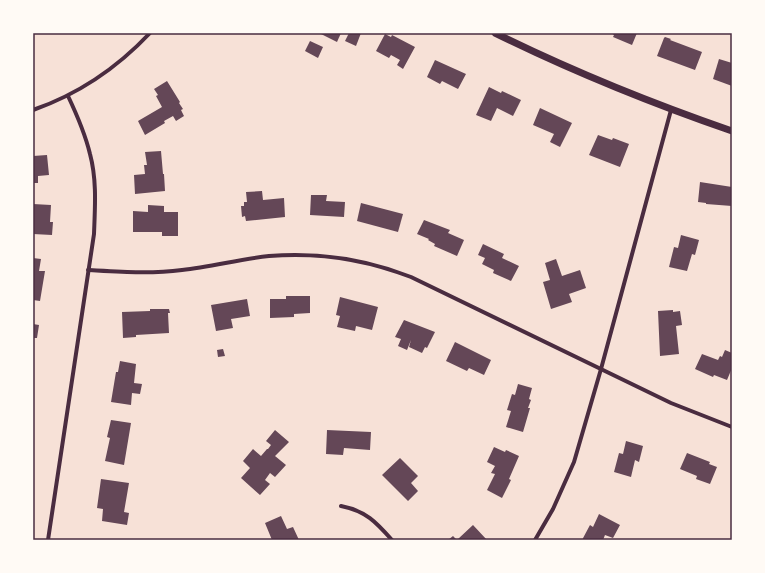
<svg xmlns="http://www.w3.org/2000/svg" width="765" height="573" font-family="'Noto Sans',sans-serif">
<rect width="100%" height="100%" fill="#f7e1d7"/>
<g fill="#644757">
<polygon points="322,33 341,33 337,42 321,34"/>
<polygon points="349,33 361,33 356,46 345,41"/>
<polygon points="611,33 637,33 632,45 613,37 614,35"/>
<polygon points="385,34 391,37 392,35 415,47 403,69 397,65 400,60 391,55 389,58 376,51"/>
<polygon points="665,37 671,39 670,40 702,52 695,70 657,56 664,38"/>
<polygon points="310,41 323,47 318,58 305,51"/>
<polygon points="719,59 732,63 732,86 713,79"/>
<polygon points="435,60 466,74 458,89 442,81 440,84 427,77"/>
<polygon points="167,81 180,102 179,103 183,109 181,110 184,116 176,121 173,116 164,121 165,123 145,135 138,121 162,107 156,96 158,95 154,89"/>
<polygon points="489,87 501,93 502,91 521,100 513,116 497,108 491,121 476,115"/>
<polygon points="540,108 572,123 560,147 550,142 554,134 533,125"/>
<polygon points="598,135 612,140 613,138 629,144 620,167 589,155"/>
<polygon points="161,151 163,174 164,174 165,191 135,194 134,175 145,174 144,165 147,165 145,152"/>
<polygon points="47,155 49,175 38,176 38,183 33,183 33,156"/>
<polygon points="700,182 732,187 732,206 706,204 706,203 698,202"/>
<polygon points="262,191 263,200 284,198 285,217 246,221 245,216 242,217 241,206 244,206 244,202 247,202 246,192"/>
<polygon points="311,195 327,195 326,201 345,202 344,217 310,215"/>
<polygon points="361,203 403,214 398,232 357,221"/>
<polygon points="33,204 51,205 50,222 53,222 52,235 33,234"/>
<polygon points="148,205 164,206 164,212 178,212 178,236 162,236 162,232 133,232 133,211 148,212"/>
<polygon points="424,220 450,230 448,233 464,240 457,256 434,246 435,244 428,240 429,239 417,234"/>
<polygon points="681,235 699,240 695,255 692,254 687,271 669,267 674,247 678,248"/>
<polygon points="483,244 504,254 502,258 519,266 511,281 493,273 494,270 482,264 485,258 478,255"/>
<polygon points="33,258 41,259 39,271 45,271 40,301 33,300"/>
<polygon points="556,259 562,276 580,270 586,288 569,294 572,302 551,309 543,282 550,280 545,263"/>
<polygon points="286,296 310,296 310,313 294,314 294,317 270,318 270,299 286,299"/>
<polygon points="340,297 378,307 372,330 356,326 355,331 337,327 340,316 336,315"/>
<polygon points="247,299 250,316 231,319 233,328 216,331 211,305"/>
<polygon points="150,309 169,309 170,313 168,313 169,333 136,335 136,337 123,338 122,312 150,311"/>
<polygon points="673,310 673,312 680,311 682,325 676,326 679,354 660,356 658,311"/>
<polygon points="404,320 435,332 427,348 425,347 422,353 409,347 411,340 407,350 398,346 401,339 395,337"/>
<polygon points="33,324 39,325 37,338 33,338"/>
<polygon points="455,342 491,360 484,375 469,368 467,371 446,361"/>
<polygon points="223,349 225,356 218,357 217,350"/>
<polygon points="725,350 732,353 732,368 727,380 714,375 713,377 695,369 702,354 718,360 720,356 722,357"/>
<polygon points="120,361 136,364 134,383 142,384 140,394 132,393 131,405 111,402 116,372 118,372"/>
<polygon points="518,384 532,388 529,399 531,400 528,408 530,408 523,432 506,427 511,411 507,410 512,394 515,395"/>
<polygon points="111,420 131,423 124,465 105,461 110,438 107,437"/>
<polygon points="275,430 289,442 275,456 286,465 275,477 270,473 265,480 270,484 260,495 241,478 250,468 243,461 253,449 261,456 267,449 268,449 271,445 266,441"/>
<polygon points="327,430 371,432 370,450 344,448 343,455 326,454"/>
<polygon points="626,441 643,446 639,462 635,460 631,477 614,472 619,453 623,454"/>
<polygon points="494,447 505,452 506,450 519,456 509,479 511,480 502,498 487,490 495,474 491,473 495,466 487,462"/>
<polygon points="687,453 710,462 709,464 717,467 710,484 696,479 697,476 680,469"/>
<polygon points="400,458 418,476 411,483 418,491 408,501 382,475"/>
<polygon points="101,479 129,483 124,512 129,513 127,525 102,521 103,509 97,508"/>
<polygon points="599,514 620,525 613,538 605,535 603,540 582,540 590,525 593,527"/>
<polygon points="281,516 287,529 293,527 299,540 272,540 265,523"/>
<polygon points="473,525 487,540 448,540 453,536 456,539 458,539"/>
</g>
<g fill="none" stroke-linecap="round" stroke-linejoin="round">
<g stroke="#4a2c40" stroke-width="4">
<path d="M33 110C79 94 117 68 150 33"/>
<path d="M88 270C120 272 151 274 182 270 211 267 240 259 269 256 318 252 365 259 411 277L671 403 732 427"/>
<path d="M341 506C366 511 376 522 392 540"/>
<path d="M48 540 94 234C95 207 97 180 90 154 85 133 77 115 68 96"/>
<polyline points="535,540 553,509 574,462 601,369 671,110"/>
</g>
<path stroke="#4a2c40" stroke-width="7" d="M495 33C572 71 651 103 732 131"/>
</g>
<rect width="765" height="573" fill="none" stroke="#fffaf5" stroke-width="68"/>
<rect x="34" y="34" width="697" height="505" fill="none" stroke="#4a2c40" stroke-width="1.5"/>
</svg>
